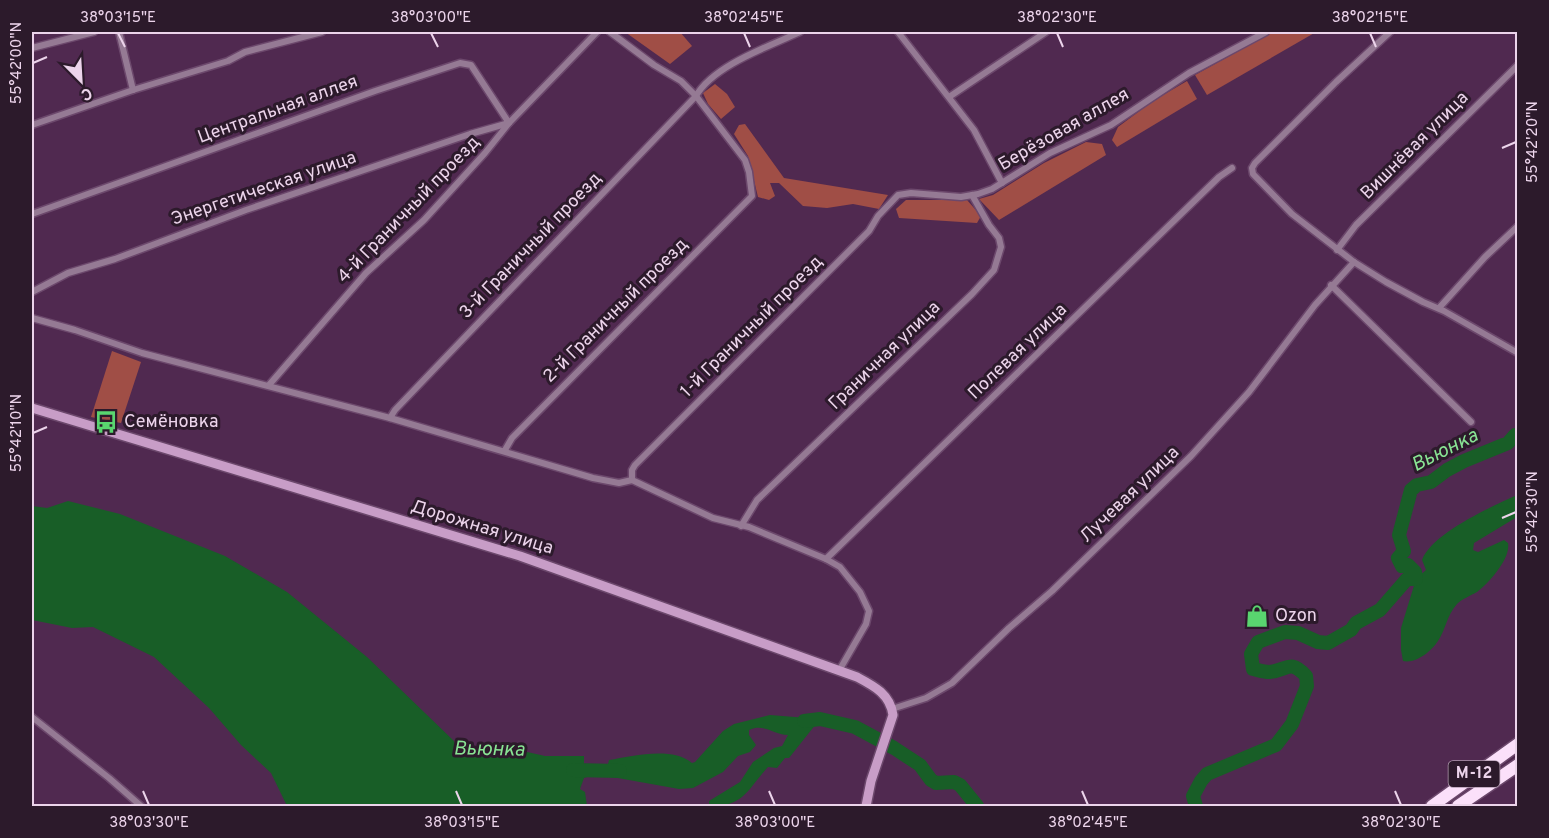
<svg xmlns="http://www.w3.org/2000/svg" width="1549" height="838" font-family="Overpass,sans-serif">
<rect width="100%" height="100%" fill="#502950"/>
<g fill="#a04e46">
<polygon points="625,32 680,32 692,46 670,64"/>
<polygon points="1273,32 1316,32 1207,95 1195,75"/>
<polygon points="1187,81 1197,99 1117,147 1112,140 1118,127 1153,101"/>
<polygon points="715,84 727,94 735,107 721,119 708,104 703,93"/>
<polygon points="745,124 784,178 888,195 879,209 853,204 827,208 803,206 779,183 770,183 775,196 769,200 758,197 748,156 734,134 739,125"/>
<polygon points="1086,142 1102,144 1106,155 999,220 979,199 993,195 1044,163"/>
<polygon points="906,200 967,200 981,216 977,223 899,218 896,209"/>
<polygon points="112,351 141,362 121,423 91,417"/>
</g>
<g fill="#185e27">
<path d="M1517 495V517L1474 543 1473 550 1478 552 1504 540 1508 543C1511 558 1489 583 1477 592 1470 596 1462 599 1457 604 1446 617 1446 629 1438 641 1431 652 1415 664 1403 661L1401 650V628L1416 579 1426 570 1422 560C1432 533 1491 507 1517 495Z"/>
<polygon points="68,501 120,514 225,556 287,592 367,657 454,741 456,748 466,755 474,755 486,748 514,749 545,756 584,756 584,765 589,766 590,776 584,778 580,789 585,792 587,806 287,806 271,773 241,745 209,708 154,657 93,627 72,628 32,620 32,506 47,508"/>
<path d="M770 715 820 719 789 758H785L777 768 768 767C747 790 744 807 709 806V801L740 782 753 762 774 748 782 746 788 735C773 735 765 723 749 730V735L756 745 750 752 738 756 723 772 693 788 679 789 601 775V766L608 764 609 760C632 756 672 746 692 763L695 762 723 731 734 724Z"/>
</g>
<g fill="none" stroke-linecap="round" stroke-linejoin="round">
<g stroke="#185e27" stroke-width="14">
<polyline points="804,721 820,719 855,727 894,748 920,765 931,780 936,783 954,782 960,785 977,806"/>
<polyline points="573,770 620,771"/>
<path d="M1196 806 1193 796 1201 781 1207 774 1276 745 1292 724 1307 686 1306 676C1289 658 1287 671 1269 672 1264 672 1258 670 1253 669L1251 654 1258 642 1285 632 1298 633 1318 642 1328 643 1351 630 1356 623 1380 610 1407 579H1416L1415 572 1408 565 1402 566 1398 558 1404 551 1399 535 1411 490 1417 485 1431 482 1447 470 1464 461 1508 443 1515 435 1518 436"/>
</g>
<g stroke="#6c486c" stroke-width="9">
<g id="street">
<polyline points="119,32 133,90"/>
<polyline points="898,32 974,130 1002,183"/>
<polyline points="1390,32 1336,82 1255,163 1252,168 1253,174 1292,214 1354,262 1386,282 1423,302 1444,311 1518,353"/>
<polyline points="32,48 94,32"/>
<polyline points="949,97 1046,32"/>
<polyline points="32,125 133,90 228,61 245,52 322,32"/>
<polyline points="32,214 375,91 460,63 471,65 509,123 470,134 246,210 115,259 68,273 32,292"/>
<polyline points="1337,250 1356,225 1518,65"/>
<polyline points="1331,285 1471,422"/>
<polyline points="1439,308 1485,257 1518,226"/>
<polyline points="32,318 75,330 142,353 390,418 593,478 619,483 632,480"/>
<polyline points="269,385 366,273 424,220 485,153 509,123 597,32"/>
<path d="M390 418 395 410 696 96C714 65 768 47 800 32"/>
<polyline points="505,450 512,438 752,196 749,172 745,160 696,96 681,81 654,65 610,32"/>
<polyline points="632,480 632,470 635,465 869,231 878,216 898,195 911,193 961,197 978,194 992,189 1050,153 1111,125 1189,73 1266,32"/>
<polyline points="632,480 713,518 749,527 826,559 840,567 860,592 869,611 866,624 840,669"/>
<polyline points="741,526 757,500 972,294 994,270 1001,247 999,238 989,225 972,195"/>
<polyline points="826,559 1219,177 1232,168"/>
<polyline points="892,709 926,698 952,683 1009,628 1052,591 1191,456 1249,392 1315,305 1354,262"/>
<polyline points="32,717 109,778 141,806"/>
</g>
</g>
<g stroke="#6c486c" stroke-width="12">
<path id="secondary" d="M32 408 520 556 857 677C874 686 890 694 893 715L871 781 866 806"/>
</g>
<g stroke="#6c486c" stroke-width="15">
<g id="highway">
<polyline points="1432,806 1518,744"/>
<polyline points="1458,806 1518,765"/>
</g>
</g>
<use href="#street" stroke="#957a94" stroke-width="6"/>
<use href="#secondary" stroke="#c89dc7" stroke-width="9"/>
<use href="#highway" stroke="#fbe0fa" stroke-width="12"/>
</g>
<path fill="none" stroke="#ecd4eb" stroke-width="2" d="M118 33 125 47M431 33 438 47M744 33 750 47M1057 33 1063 47M1370 33 1376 47M33 63 47 57M1502 148 1516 142M33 433 47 427M1502 518 1516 512M143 791 149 805M456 791 462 805M769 791 775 805M1082 791 1088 805M1395 791 1401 805"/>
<defs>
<g id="bus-bare" transform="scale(1.8)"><path d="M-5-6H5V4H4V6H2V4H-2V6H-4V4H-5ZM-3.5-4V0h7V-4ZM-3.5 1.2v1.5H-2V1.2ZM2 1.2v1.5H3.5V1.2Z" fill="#59d56f" stroke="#2c1a2b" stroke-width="2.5" paint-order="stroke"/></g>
<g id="shop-bare" transform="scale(1.8)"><path d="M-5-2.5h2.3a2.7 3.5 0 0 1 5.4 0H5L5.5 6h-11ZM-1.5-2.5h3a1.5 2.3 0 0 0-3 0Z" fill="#59d56f" stroke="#2c1a2b" stroke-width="2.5" paint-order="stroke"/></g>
</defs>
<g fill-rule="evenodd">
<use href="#bus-bare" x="106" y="422"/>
<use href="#shop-bare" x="1257" y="616"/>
</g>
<g text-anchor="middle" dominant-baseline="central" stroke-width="6" stroke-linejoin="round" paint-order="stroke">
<rect fill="#2c1a2b" stroke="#b29cb1" stroke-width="1.5" x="1448.5" y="761" width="51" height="26" rx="4.5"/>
<g font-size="16" font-weight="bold" fill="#ecd4eb">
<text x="1474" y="774">М-12</text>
</g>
<g font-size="18" fill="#ecd4eb" stroke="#2c1a2b">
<text transform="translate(278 110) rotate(-20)">Центральная аллея</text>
<text transform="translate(1064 130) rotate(-30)">Берёзовая аллея</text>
<text transform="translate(1415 146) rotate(-45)">Вишнёвая улица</text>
<text transform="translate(264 189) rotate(-19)">Энергетическая улица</text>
<text transform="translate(409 210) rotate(-46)">4-й Граничный проезд</text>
<text transform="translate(531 246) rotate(-46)">3-й Граничный проезд</text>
<text transform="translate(616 311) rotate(-45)">2-й Граничный проезд</text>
<text transform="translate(752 327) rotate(-45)">1-й Граничный проезд</text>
<text transform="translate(1018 352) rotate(-44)">Полевая улица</text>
<text transform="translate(885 356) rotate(-44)">Граничная улица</text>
<text transform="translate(1130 495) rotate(-44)">Лучевая улица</text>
<text transform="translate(482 528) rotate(17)">Дорожная улица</text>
</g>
<g font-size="18" fill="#ecd4eb" stroke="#2c1a2b" text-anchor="start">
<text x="124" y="422">Семёновка</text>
<text x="1275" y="616">Ozon</text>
</g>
<g font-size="20" font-style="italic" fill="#89e494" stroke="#2c1a2b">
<text transform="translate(1445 451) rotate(-27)">Вьюнка</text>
<text transform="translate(489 750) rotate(1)">Вьюнка</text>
</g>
</g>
<rect width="1549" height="838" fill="none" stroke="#2c1a2b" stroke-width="66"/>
<g transform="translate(81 81) rotate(156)" stroke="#2c1a2b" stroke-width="4.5" paint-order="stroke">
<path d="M0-4.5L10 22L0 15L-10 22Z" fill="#ecd4eb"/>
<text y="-9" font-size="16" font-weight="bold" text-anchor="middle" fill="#ecd4eb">С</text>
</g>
<rect x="33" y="33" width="1483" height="772" fill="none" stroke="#ecd4eb" stroke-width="2"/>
<g font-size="15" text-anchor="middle" fill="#ecd4eb">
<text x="118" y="22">38°03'15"E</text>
<text x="431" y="22">38°03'00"E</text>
<text x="744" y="22">38°02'45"E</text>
<text x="1057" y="22">38°02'30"E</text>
<text x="1370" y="22">38°02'15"E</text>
<text transform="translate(16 63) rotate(-90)" y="5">55°42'00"N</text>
<text transform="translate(1532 142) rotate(-90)" y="5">55°42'20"N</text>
<text transform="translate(16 433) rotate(-90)" y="5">55°42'10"N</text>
<text transform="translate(1532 512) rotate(-90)" y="5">55°42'30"N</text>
<text x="149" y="827">38°03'30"E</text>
<text x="462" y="827">38°03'15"E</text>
<text x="775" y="827">38°03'00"E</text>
<text x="1088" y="827">38°02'45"E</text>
<text x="1401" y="827">38°02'30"E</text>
</g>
</svg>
